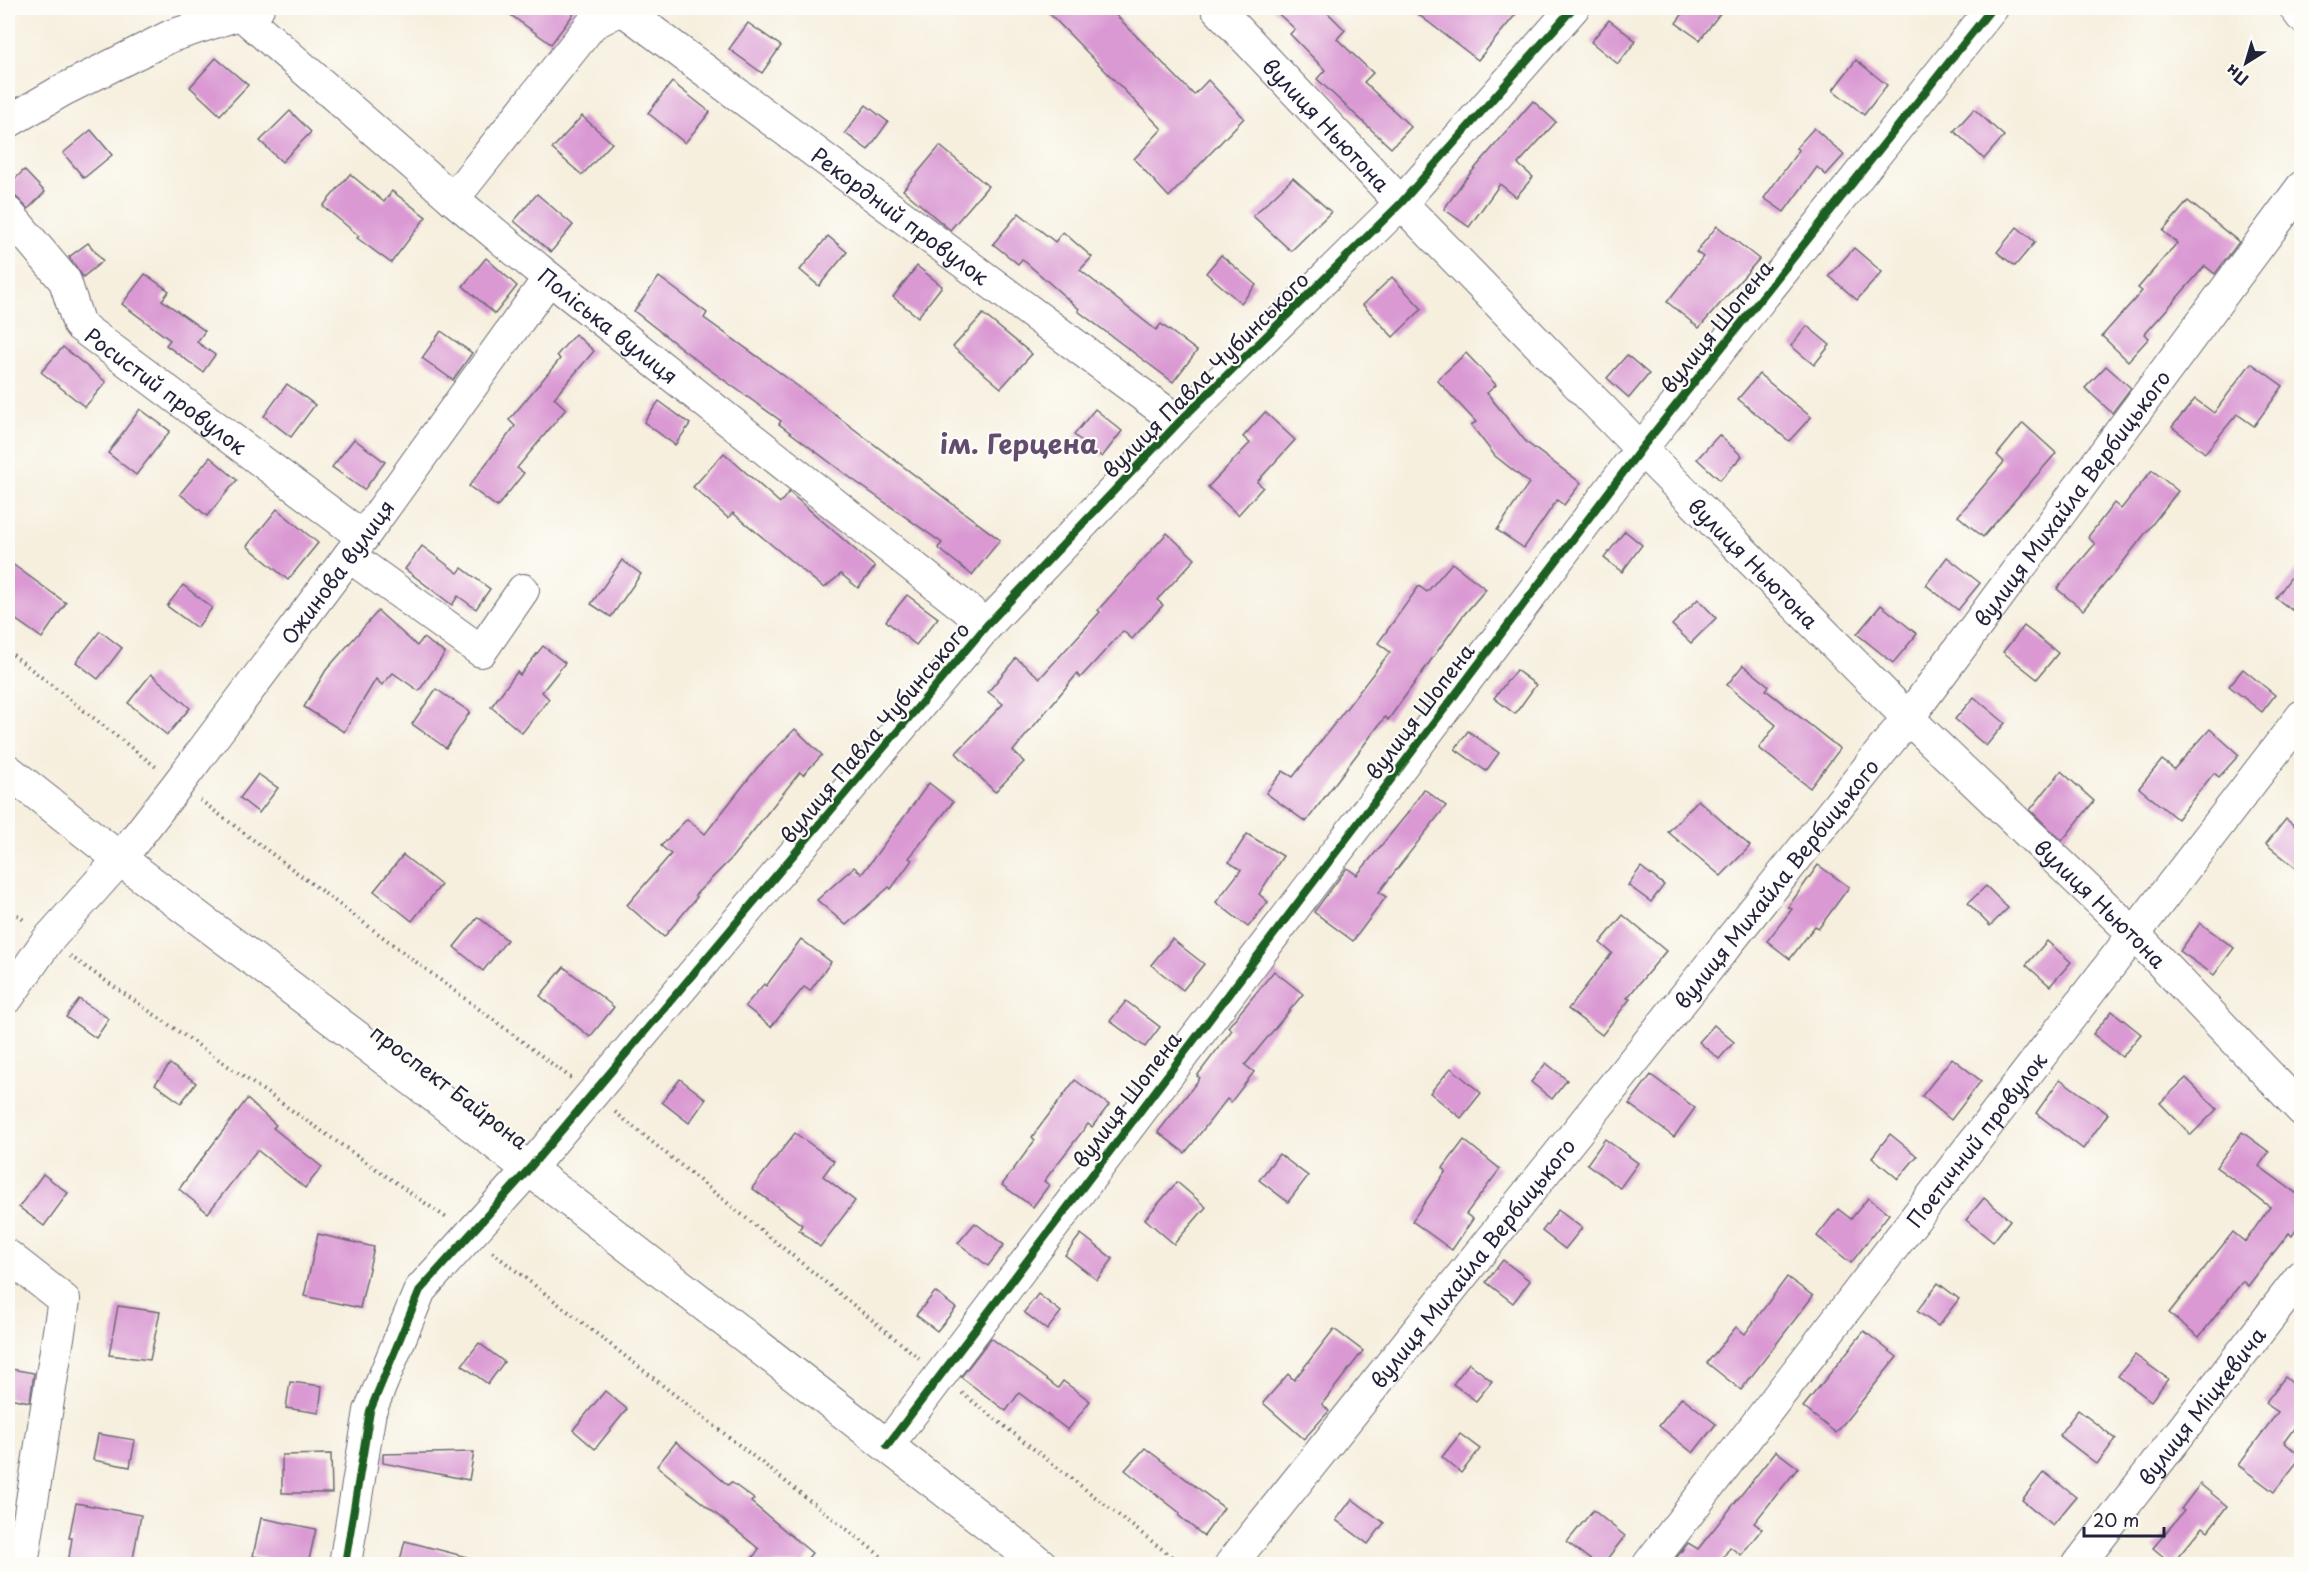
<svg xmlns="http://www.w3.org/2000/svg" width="2309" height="1572" font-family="'Playpen Sans',sans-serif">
<rect width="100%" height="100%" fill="#fdfcf7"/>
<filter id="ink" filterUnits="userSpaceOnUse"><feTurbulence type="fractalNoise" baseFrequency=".0167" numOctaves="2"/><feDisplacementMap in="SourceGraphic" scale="12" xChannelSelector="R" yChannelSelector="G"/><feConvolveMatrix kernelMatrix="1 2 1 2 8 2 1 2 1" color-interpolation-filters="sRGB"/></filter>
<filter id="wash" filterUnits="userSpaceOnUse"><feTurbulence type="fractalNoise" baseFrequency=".008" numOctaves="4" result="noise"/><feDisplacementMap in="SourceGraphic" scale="24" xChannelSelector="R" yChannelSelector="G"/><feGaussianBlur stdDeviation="1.35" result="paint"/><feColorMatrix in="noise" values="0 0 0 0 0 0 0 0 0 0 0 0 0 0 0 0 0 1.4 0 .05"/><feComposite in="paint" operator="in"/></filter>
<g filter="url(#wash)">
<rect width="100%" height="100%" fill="#f6efde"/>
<g id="blocks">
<g fill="#da99d3">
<polygon points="501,8 578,8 551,44"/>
<polygon points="1044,8 1109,8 1194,95 1208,80 1244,118 1169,197 1134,159 1162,129"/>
<polygon points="1272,8 1323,8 1345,30 1337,39 1373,73 1364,82 1411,127 1391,148 1317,79 1325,70 1290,34 1295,29"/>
<polygon points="1410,8 1521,8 1478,60"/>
<polygon points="1687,8 1724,8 1700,40 1676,23"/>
<polygon points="1609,20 1636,41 1618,64 1591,42"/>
<polygon points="748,23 781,46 762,73 729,49"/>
<polygon points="216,58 248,85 220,115 190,87"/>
<polygon points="1856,60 1887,85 1864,115 1833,90"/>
<polygon points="672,82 710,112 685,143 648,113"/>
<polygon points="1533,101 1556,122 1518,164 1533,177 1516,197 1500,184 1469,227 1444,209 1463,182"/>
<polygon points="866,105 888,122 868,150 845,133"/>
<polygon points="1974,109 2004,136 1984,159 1954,131"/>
<polygon points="290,111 311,132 282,162 260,141"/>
<polygon points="582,116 612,143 582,175 552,149"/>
<polygon points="1814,128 1844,155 1826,175 1817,167 1784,212 1764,198 1799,150 1796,148"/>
<polygon points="91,130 112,155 84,178 63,153"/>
<polygon points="940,146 988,186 950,230 903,190"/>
<polygon points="24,170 45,192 28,209 15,196 8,195 8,186"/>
<polygon points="350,174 384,202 392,191 426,217 391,263 357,238 359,236 323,206"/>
<polygon points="1293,178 1331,212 1291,251 1253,216"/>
<polygon points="537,194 573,225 551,252 514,221"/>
<polygon points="2188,201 2239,242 2215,274 2205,266 2145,334 2149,338 2128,361 2102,336 2142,291 2138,288 2177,243 2163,231"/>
<polygon points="1019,213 1055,242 1063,232 1092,257 1080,270 1156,330 1161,324 1197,351 1173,382 1078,311 1079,309 1022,259 1018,264 993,244"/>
<polygon points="1717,226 1759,259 1699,328 1667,302 1703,257 1696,252"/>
<polygon points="2017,227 2035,242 2015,266 1997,252"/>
<polygon points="828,236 847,252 819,286 800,270"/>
<polygon points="88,243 103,261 83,277 69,257"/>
<polygon points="1854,248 1882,272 1857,300 1829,276"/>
<polygon points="1221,255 1256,285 1241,303 1206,273"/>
<polygon points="486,258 517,286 495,314 463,286"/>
<polygon points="917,266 942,286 918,317 893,297"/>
<polygon points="145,274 169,291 162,300 205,331 197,342 215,355 203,372 166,345 170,340 122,304"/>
<polygon points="659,277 707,313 704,318 779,372 1000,540 972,575 938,548 942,543 852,479 779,424 781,421 699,362 634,311"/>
<polygon points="1392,277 1422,309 1393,337 1363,305"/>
<polygon points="983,314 1032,354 1001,388 953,347"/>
<polygon points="1807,326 1830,345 1814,365 1791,346"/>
<polygon points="441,331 472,353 453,380 422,358"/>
<polygon points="575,334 594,351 554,398 566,409 517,468 524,473 497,507 469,486 515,426 509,420 560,359 557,355"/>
<polygon points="63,347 106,382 85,407 41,372"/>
<polygon points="1466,353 1496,385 1487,393 1526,442 1581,483 1564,505 1557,500 1524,548 1497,530 1529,483 1495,456 1471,425 1476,422 1437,380"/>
<polygon points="1627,355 1649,374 1629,398 1607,378"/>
<polygon points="2251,363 2283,386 2254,426 2237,414 2205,453 2172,427 2195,399 2214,413"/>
<polygon points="2106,366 2131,388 2112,413 2085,388"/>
<polygon points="1759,374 1811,417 1789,441 1738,399"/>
<polygon points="287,384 315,405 291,437 264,416"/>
<polygon points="659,401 690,424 675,445 644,422"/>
<polygon points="140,409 170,431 136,475 108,453"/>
<polygon points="1095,409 1122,431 1102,457 1074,435"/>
<polygon points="1265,412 1295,440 1257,482 1263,487 1238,515 1208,487 1250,443 1243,437"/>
<polygon points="2023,423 2056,453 1983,537 1958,516 2004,462 1997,455"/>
<polygon points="1719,435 1742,456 1720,480 1697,459"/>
<polygon points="354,439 385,462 364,490 332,467"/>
<polygon points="724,453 780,503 789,492 875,567 858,588 841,574 824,588 733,513 728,518 693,487"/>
<polygon points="210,457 237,480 207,516 180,494"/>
<polygon points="2152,470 2178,491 2120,566 2083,610 2057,589 2095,544 2088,537 2114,503 2121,509"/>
<polygon points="277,509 318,543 288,580 247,546"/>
<polygon points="1625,531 1642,545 1622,572 1604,558"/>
<polygon points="1167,533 1195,559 1157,600 1163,605 1132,639 1123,631 1080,678 1077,674 1013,751 1024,762 995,792 956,753 1003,704 988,692 1016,658 1040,678 1100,612 1098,610"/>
<polygon points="422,546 458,573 462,568 490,589 476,609 458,596 452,605 405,569"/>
<polygon points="1947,557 1980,583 1958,610 1926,585"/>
<polygon points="622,560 641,574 611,617 591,604"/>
<polygon points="8,561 66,603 42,638 8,614"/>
<polygon points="1452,563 1486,589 1462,617 1388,720 1385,717 1306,822 1266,793 1283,771 1293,777 1390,652 1378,643 1419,586 1427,592"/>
<polygon points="2301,563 2301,617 2276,598"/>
<polygon points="183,585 212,608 197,628 167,606"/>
<polygon points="907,595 938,618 916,645 886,621"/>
<polygon points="1698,599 1716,618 1691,643 1672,625"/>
<polygon points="1881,605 1917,634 1893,663 1857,634"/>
<polygon points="378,611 417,646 423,638 445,653 419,691 393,673 382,685 376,679 344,732 304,707 326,670"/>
<polygon points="2024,626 2058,653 2037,679 2003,652"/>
<polygon points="100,631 122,648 98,679 76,662"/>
<polygon points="543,646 565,663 542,692 549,699 522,733 491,707 517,672 520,675"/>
<polygon points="1743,665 1769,686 1766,690 1840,749 1810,788 1759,748 1776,725 1727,685"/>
<polygon points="2243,669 2275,695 2262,712 2229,686"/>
<polygon points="1516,670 1536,685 1515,714 1494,698"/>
<polygon points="151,674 190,708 167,735 128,703"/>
<polygon points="436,689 470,712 446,748 412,724"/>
<polygon points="1974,697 2005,723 1986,746 1955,719"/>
<polygon points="795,729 822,755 803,775 800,772 730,860 695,895 697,897 664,937 627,905 671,854 661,846 687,819 705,834 757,768"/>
<polygon points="2210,729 2239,755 2219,777 2214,773 2177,819 2139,788 2162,760 2174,769"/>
<polygon points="1468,731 1499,753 1486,771 1455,749"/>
<polygon points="2061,771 2094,801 2062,841 2030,810"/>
<polygon points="258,774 278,788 259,813 240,798"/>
<polygon points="929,783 953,802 909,858 912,860 891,889 889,887 846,925 817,900 854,867 862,874"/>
<polygon points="1424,789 1446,806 1379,892 1386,897 1353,941 1314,912 1347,868 1357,875 1407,814"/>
<polygon points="1698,800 1750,846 1721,876 1668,832"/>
<polygon points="2286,819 2301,831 2301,872 2266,844"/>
<polygon points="1247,834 1283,856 1259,894 1268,902 1248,927 1216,902 1241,870 1229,862"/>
<polygon points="403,855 441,885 412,921 374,891"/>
<polygon points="1818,865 1849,887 1819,928 1815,926 1790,959 1767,941 1792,909 1788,907"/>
<polygon points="1641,867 1664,885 1651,902 1628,885"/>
<polygon points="1986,886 2008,908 1990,926 1968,903"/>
<polygon points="1623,915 1666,951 1627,998 1630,999 1602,1035 1568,1009 1612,953 1600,943"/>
<polygon points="478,917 507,940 483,971 454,947"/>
<polygon points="2200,923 2234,948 2214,975 2180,951"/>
<polygon points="801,939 831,962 810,991 804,987 771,1027 745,1006 764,984 766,986"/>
<polygon points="1172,939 1204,964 1183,990 1151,965"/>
<polygon points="2047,941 2071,962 2050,986 2026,965"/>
<polygon points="564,967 614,1007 590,1037 540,996"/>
<polygon points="1274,971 1303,994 1245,1065 1254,1072 1231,1102 1227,1099 1185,1153 1158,1132 1200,1078 1197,1076 1232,1030 1228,1027"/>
<polygon points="79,999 109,1019 96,1038 66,1017"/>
<polygon points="1126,1001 1160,1027 1145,1047 1110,1021"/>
<polygon points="2112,1011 2141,1034 2122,1057 2093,1034"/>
<polygon points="1714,1025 1734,1042 1719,1059 1699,1042"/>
<polygon points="1952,1058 1981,1081 1951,1120 1922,1096"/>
<polygon points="1546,1063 1567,1080 1552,1099 1531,1082"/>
<polygon points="170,1064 196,1083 181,1103 155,1084"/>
<polygon points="1451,1068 1481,1093 1461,1118 1430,1093"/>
<polygon points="1651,1075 1695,1108 1674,1137 1629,1104"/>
<polygon points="2186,1078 2217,1109 2191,1135 2160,1103"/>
<polygon points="680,1079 706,1099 689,1123 662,1102"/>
<polygon points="2060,1079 2108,1114 2083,1149 2036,1113"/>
<polygon points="1075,1080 1109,1105 1092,1127 1088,1124 1044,1181 1049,1185 1033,1207 1002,1185 1035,1140 1032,1137"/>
<polygon points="247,1099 276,1125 273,1128 322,1167 305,1188 257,1150 208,1213 179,1189"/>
<polygon points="2242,1132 2269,1152 2259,1166 2301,1197 2301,1222 2292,1236 2289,1233 2248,1286 2243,1281 2199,1337 2169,1313 2233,1232 2245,1242 2270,1207 2216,1167"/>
<polygon points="795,1133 834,1161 823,1176 855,1201 820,1247 799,1230 802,1225 752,1188"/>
<polygon points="1890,1134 1917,1156 1898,1179 1872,1157"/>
<polygon points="1605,1139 1638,1163 1620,1188 1587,1164"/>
<polygon points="1464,1140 1500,1169 1466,1214 1473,1219 1452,1250 1412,1221 1446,1171 1443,1168"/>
<polygon points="1279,1154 1308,1176 1288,1202 1259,1180"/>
<polygon points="43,1174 68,1193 44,1226 19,1207"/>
<polygon points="1177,1182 1206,1207 1174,1244 1145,1219"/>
<polygon points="1868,1198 1889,1214 1851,1263 1817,1236 1838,1209 1851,1219"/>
<polygon points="1984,1198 2010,1220 1993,1242 1966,1220"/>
<polygon points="1558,1210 1582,1228 1565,1249 1542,1231"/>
<polygon points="975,1223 1004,1245 988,1266 958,1243"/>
<polygon points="318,1234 374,1247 360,1308 304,1296"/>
<polygon points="1081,1234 1113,1259 1097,1280 1065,1255"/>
<polygon points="1503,1260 1530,1281 1513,1303 1486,1282"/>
<polygon points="1787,1277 1813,1296 1741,1390 1707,1363 1736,1327 1745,1334"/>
<polygon points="1938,1283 1959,1299 1938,1326 1917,1311"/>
<polygon points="935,1292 956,1308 937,1331 916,1315"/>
<polygon points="1038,1294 1061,1312 1047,1330 1024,1312"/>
<polygon points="118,1306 160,1312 150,1360 109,1355"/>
<polygon points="1334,1329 1363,1351 1322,1404 1329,1411 1304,1439 1263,1403 1288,1374 1294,1380"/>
<polygon points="1864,1331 1897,1357 1836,1433 1803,1407"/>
<polygon points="991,1338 1058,1388 1063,1381 1090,1401 1068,1430 1019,1393 1006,1411 961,1377"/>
<polygon points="479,1343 504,1362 488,1384 462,1365"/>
<polygon points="2135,1355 2168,1379 2151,1401 2118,1376"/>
<polygon points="1469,1363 1492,1381 1476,1401 1453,1384"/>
<polygon points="11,1369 34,1373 30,1402 8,1398"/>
<polygon points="2285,1377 2301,1390 2301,1419 2284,1442 2301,1457 2274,1492 2238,1465 2278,1412 2265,1403"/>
<polygon points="290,1382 322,1386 319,1413 286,1408"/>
<polygon points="605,1391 627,1409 595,1449 573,1430"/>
<polygon points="1682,1397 1716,1424 1693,1453 1659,1426"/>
<polygon points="2078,1410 2116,1439 2097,1464 2059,1435"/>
<polygon points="98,1434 135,1440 130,1467 93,1460"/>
<polygon points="1460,1434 1480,1449 1461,1473 1442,1457"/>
<polygon points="676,1442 728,1485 731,1482 754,1499 751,1502 812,1553 803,1564 748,1564 759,1549 657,1466"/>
<polygon points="1145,1448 1224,1508 1204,1536 1179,1516 1180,1513 1125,1470"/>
<polygon points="1776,1451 1798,1468 1754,1523 1762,1529 1741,1555 1730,1547 1719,1564 1671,1564 1688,1543 1698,1549"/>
<polygon points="474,1452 469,1480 383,1463 383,1454"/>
<polygon points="331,1454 332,1493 282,1493 282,1455"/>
<polygon points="2044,1472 2076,1497 2053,1525 2022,1500"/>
<polygon points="2200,1484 2227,1506 2208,1531 2203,1527 2172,1564 2153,1548 2184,1511 2181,1509"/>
<polygon points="1352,1499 1384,1523 1368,1544 1336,1520"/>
<polygon points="76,1503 141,1515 132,1564 68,1564 72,1538 69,1538"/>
<polygon points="1593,1510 1625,1536 1603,1564 1596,1564 1567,1542"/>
<polygon points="261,1518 316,1529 308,1564 295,1564 253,1556"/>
<polygon points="405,1541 467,1557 466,1564 399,1564"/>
</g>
</g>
</g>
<g filter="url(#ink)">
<use href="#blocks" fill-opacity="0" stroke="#6c6a74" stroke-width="1.5"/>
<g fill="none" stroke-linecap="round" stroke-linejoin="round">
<g stroke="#6c6a74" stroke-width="34">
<g id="minor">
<path id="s1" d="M621 8 1179 422"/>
<path id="s2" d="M1217 8 1401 203 1641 449 1908 718 2135 935 2302 1110"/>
<path id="s3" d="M240 13 453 199 549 278 987 625"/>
<polyline points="8,122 63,90 171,36 258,8"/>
<polyline points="453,199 592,24 621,9"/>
<path id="s4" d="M8 213 65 281 79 325 363 537"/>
<polyline points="349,556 481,651 523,590"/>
<path id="s5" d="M8 997 47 941 120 859 178 784 363 537 549 278"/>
<polyline points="8,1256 64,1300 22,1564"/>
<polyline points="887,1446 1641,449 1992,8"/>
<polyline points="345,1564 370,1411 420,1290 529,1169 987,625 1179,422 1401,203 1573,8"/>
<path id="s6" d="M1231 1564 1908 718 2302 187"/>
<path id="s7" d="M1649 1564 2302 716"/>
<path id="s8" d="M2079 1564 2302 1275"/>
</g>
</g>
<g stroke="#6c6a74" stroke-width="35">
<polyline id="secondary" points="2296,8 2302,16"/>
</g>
<g stroke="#6c6a74" stroke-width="35">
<polyline id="primary" points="8,771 120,859 428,1091 1040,1564"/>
</g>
<g stroke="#6c6a74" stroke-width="4" stroke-dasharray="1.5 4.5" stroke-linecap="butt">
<polyline points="8,651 156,767"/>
<polyline points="200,800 571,1078"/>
<polyline points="8,907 26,922"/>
<polyline points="70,956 448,1219"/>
<polyline points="615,1112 919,1358"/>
<polyline points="492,1252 891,1564"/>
<polyline points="962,1393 1181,1564"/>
</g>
<use href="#minor" stroke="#fff" stroke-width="32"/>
<use href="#secondary" stroke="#fff" stroke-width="33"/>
<use href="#primary" stroke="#fff" stroke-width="33"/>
<g stroke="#fdfcf7" stroke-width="11">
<g id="cycleway">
<polyline points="887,1446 1641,449 1992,8"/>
<polyline points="345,1564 370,1411 420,1290 529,1169 987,625 1179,422 1401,203 1573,8"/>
</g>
</g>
<use href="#cycleway" stroke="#1b5e20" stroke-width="8"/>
</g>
</g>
<g text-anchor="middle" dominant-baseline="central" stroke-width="4.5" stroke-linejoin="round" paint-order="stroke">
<g font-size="21" fill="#22223b" stroke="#fdfcf7">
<text stroke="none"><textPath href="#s2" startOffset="160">вулиця Ньютона</textPath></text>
<text stroke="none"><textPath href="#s1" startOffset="348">Рекордний провулок</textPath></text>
<text stroke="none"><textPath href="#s3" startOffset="483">Поліська вулиця</textPath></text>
<text transform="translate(1716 326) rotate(-51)">вулиця Шопена</text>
<text transform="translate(1205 374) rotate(-45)">вулиця Павла Чубинського</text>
<text stroke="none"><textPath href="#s4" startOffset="244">Росистий провулок</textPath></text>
<text stroke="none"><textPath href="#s6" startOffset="1358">вулиця Михайла Вербицького</textPath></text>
<text stroke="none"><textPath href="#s2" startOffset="772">вулиця Ньютона</textPath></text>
<text stroke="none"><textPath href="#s5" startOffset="538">Ожинова вулиця</textPath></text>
<text transform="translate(1419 711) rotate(-53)">вулиця Шопена</text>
<text transform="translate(874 732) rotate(-50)">вулиця Павла Чубинського</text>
<text stroke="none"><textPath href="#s6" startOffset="872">вулиця Михайла Вербицького</textPath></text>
<text stroke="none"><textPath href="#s2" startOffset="1258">вулиця Ньютона</textPath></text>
<text transform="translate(450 1086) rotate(37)">проспект Байрона</text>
<text transform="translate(1126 1099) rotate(-53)">вулиця Шопена</text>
<text stroke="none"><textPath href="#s7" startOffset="536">Поетичний провулок</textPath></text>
<text stroke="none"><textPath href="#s6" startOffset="386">вулиця Михайла Вербицького</textPath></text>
<text stroke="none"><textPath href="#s8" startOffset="200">вулиця Міцкевича</textPath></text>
</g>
<g font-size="27" font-weight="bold" fill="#624c70" stroke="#fdfcf7">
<text x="1019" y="442">ім. Герцена</text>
</g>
</g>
<rect width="2309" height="1572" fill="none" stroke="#fdfcf7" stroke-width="30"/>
<g transform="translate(2246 63) rotate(217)" stroke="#fdfcf7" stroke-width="4.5" paint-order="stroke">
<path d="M0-4.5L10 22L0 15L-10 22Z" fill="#22223b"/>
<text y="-9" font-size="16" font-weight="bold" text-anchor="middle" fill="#22223b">Пн</text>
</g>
<path d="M2084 1527v9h80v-9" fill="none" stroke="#22223b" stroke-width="3"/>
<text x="2093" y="1527" font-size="18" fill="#22223b" stroke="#fdfcf7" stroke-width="4.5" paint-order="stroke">20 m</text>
</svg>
